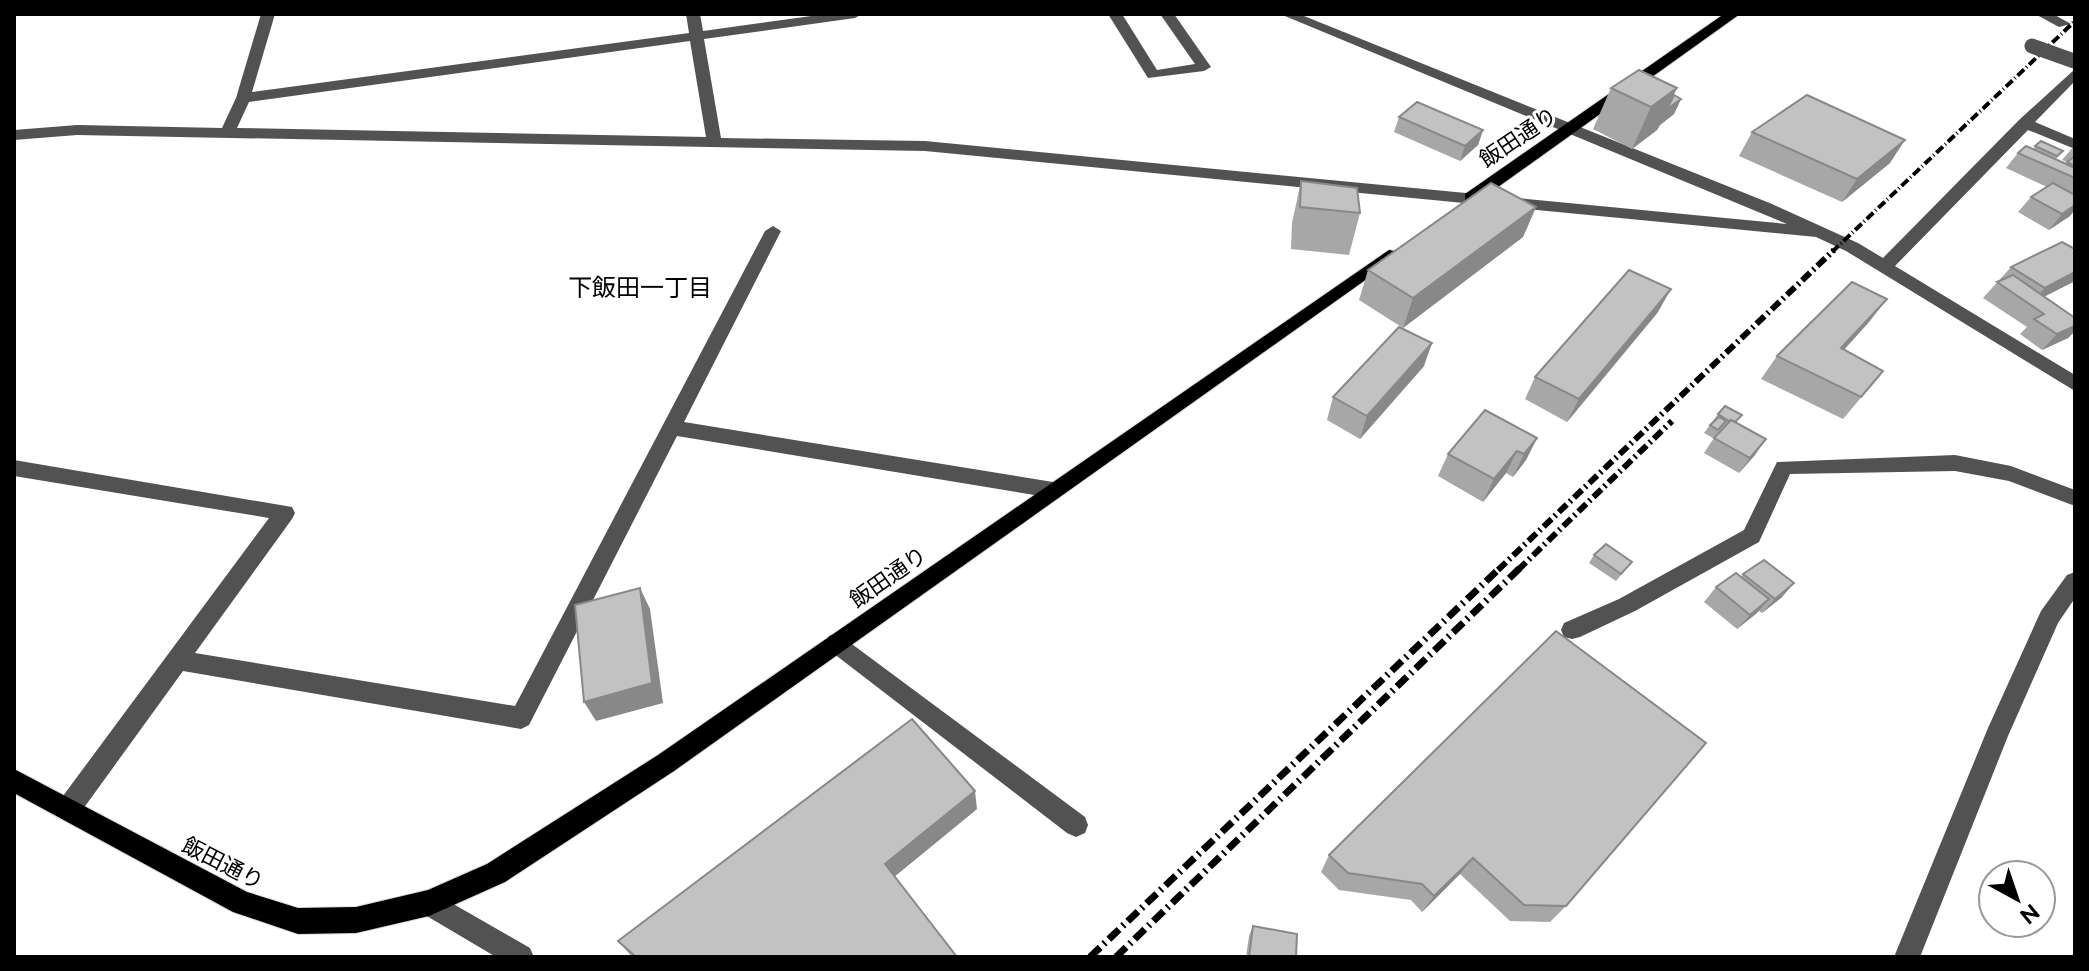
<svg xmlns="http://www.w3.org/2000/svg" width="2089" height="971" font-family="Raleway,'Noto Sans JP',sans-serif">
<rect width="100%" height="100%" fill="#fff"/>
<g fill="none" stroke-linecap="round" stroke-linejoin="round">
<g stroke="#dbdbdb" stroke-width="2">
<g id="major">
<polygon points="1724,14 1740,14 1477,202 1465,202 1465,194"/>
<polygon points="1389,250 1395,251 1395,259 674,771 505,882 429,916 356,933 298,934 233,912 14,793 14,769 247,892 298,908 356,907 428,890 487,864 658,755"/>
</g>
</g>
<g fill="#525252" fill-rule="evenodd">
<path d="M261 14H275L252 92 689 33 686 14H700L703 31 826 14H862L855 18 704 39 721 138 925 141 1787 224 1280 14H1299L1772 204 1858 243 1883 258 2019 120 2075 69V81L2035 122 2075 139V149L2028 130 1895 266 2075 375V391L1846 251 1816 237 925 151 77 135 14 140V130L77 125 222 128 236 98ZM690 41 706 137 237 128 249 102Z"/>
<polygon points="1108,14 1122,14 1157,70 1195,64 1160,14 1174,14 1211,67 1204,71 1148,78"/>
<polygon points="2035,14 2053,14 2071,24 2059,27"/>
<polygon points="773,226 781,231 684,422 1053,482 1060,484 1063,490 1060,496 1053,498 677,436 529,725 521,729 183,671 78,816 69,820 60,816 57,808 60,800 269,518 14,476 14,460 292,507 295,513 292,519 195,653 515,706 765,231"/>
<polygon points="1955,455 2011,466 2075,490 2075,506 2009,481 1955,471 1790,474 1759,542 1635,611 1580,637 1572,639 1564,637 1561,630 1564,623 1619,599 1744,530 1777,462"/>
<polygon points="2075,572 2075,598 2058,623 2008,736 1920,957 1894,957 1988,728 2041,611 2067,575"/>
<polygon points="837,633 1085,817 1088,825 1085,833 1076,837 1067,833 829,650 826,643 829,636"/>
<polygon points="429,890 530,948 534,957 496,957 420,912 416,903 420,894"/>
</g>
<use href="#major" fill="#000" fill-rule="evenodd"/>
<polyline stroke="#000" stroke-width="4" stroke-dasharray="9 3 1 3" stroke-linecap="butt" points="1832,252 2075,21"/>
<g stroke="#000" stroke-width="6" stroke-dasharray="11 4 2 4" stroke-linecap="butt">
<polyline points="1498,570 1834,250"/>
<polyline points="1518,570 1672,421"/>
</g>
<g stroke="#000" stroke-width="7" stroke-dasharray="14 5 2 5" stroke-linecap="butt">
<polyline points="1090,957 1500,568"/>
<polyline points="1116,957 1520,568"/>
</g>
<polyline stroke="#525252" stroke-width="15" points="2032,46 2074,61"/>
</g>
<g fill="#a7a7a7">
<polygon points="1611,88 1674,95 1681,99 1674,114 1660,125 1657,130 1632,149 1593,129"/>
<polygon points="1399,117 1483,130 1478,145 1460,161 1394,132"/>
<polygon points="1752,132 1890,163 1842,202 1739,156"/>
<polygon points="2041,141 2063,151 2056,159 2065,164 2067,162 2062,160 2075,145 2075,191 2072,194 2070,216 2049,230 2018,212 2031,197 2047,187 2006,168 2018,153 2033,149"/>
<polygon points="1301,181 1360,213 1349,255 1291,249 1292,223"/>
<polygon points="1536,207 1523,237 1403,328 1359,300 1368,270"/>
<polygon points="2075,249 2075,281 2044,297 2075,318 2075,331 2068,338 2042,350 2020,334 2027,327 1983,298 2011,267"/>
<polygon points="1658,312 1567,422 1525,399 1535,377"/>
<polygon points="1869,322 1844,350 1864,394 1843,419 1761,379 1777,356"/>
<polygon points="1424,366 1360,439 1327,420 1333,397"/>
<polygon points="1718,414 1736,423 1755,455 1739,473 1704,453 1714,438 1723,428 1713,438 1704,433"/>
<polygon points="1537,438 1526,460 1513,477 1506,473 1483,502 1438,476 1448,454"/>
<polygon points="1594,555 1632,562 1616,581 1589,563"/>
<polygon points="1743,574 1794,583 1781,598 1762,613 1759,611 1737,629 1704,602 1716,587 1741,577"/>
<polygon points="1556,631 1566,906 1550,922 1510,921 1460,874 1422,912 1411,900 1339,890 1321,872 1329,855"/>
<polygon points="977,809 894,877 957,957 632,957 618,941"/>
<polygon points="1253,926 1296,957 1246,957 1249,936"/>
</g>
<g fill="#888">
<polygon points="1677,88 1667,109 1681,99 1674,114 1660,125 1657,130 1632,149 1651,107"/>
<polygon points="1483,130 1478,145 1460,161 1465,146"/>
<polygon points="1905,140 1890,163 1842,202 1857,179"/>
<polygon points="2075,205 2075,210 2070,216 2049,230 2062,214"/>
<polygon points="1536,207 1523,237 1403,328 1413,298"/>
<polygon points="2075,272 2075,281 2031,303 2045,288"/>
<polygon points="1671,289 1658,312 1567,422 1579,399"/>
<polygon points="1887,299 1869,322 1824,371 1841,348"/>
<polygon points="2075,326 2075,331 2068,338 2042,350 2057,334"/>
<polygon points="1432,343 1424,366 1360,439 1367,416"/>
<polygon points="1537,438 1526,460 1513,477 1524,454"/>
<polygon points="1766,439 1755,455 1739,473 1750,458"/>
<polygon points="1517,451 1506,473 1483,502 1494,479"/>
<polygon points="1794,583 1781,598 1762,613 1775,599"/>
<polygon points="640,588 650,609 663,703 596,721 584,702"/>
<polygon points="1769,599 1756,614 1737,629 1750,615"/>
<polygon points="975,791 977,809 889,881 885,864"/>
<polygon points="1473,858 1460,874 1422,912 1434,896"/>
</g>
<g fill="#c2c2c2" stroke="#888" stroke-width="2">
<polygon points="1639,70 1677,88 1651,107 1611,88"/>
<polygon points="1674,95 1681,99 1667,109"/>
<polygon points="1807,95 1905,140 1857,179 1752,132"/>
<polygon points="1417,102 1483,130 1465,146 1399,117"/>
<polygon points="2041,141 2063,151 2057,156 2035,146"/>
<polygon points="2026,146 2075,168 2075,178 2018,153"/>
<polygon points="2075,156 2075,166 2067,162"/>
<polygon points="1301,181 1357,188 1360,213 1300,207"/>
<polygon points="1491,183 1536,207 1413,298 1368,270"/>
<polygon points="2053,183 2075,195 2075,205 2062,214 2031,197"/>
<polygon points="2062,242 2075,249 2075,272 2045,288 2011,267"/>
<polygon points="1629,270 1671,289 1579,399 1535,377"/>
<polygon points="2013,275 2075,318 2075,326 2057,334 2034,319 2044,314 1997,282"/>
<polygon points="1852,282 1887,299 1841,348 1883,371 1861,397 1777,356"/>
<polygon points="1399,327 1432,343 1367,416 1333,397"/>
<polygon points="1725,406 1742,415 1735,422 1731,420 1729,421 1718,414"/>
<polygon points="1485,410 1537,438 1524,454 1517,451 1494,479 1448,454"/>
<polygon points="1719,417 1726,421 1718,430 1710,425"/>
<polygon points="1731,420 1766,439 1750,458 1714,438"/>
<polygon points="1606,544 1632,562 1621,574 1594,555"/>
<polygon points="1764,560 1794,583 1775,599 1743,574"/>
<polygon points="1736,573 1769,599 1750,615 1716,587"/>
<polygon points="640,588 652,683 584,702 575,605"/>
<polygon points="1556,631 1706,743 1566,906 1524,905 1473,858 1434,896 1422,884 1348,873 1329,855"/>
<polygon points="912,719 975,791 885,864 957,957 636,957 618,941"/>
<polygon points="1253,926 1297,934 1296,957 1249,957"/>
</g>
<g text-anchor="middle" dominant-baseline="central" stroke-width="6" stroke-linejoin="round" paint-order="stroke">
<g font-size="22" fill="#000" stroke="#fff">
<text transform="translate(1518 137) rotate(-34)">飯田通り</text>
<text transform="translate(888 577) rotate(-35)">飯田通り</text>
<text transform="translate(223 863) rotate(27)">飯田通り</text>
</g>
<g font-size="24" fill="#000" stroke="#fff">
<text x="640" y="287">下飯田一丁目</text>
</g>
</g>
<rect width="2089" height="971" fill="none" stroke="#000000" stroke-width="32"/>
<g transform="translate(2017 899) rotate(140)"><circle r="38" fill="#ffffff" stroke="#999999" stroke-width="2"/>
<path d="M0-6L14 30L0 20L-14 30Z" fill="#000000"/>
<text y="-12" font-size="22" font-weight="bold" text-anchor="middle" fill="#000000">N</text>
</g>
</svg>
